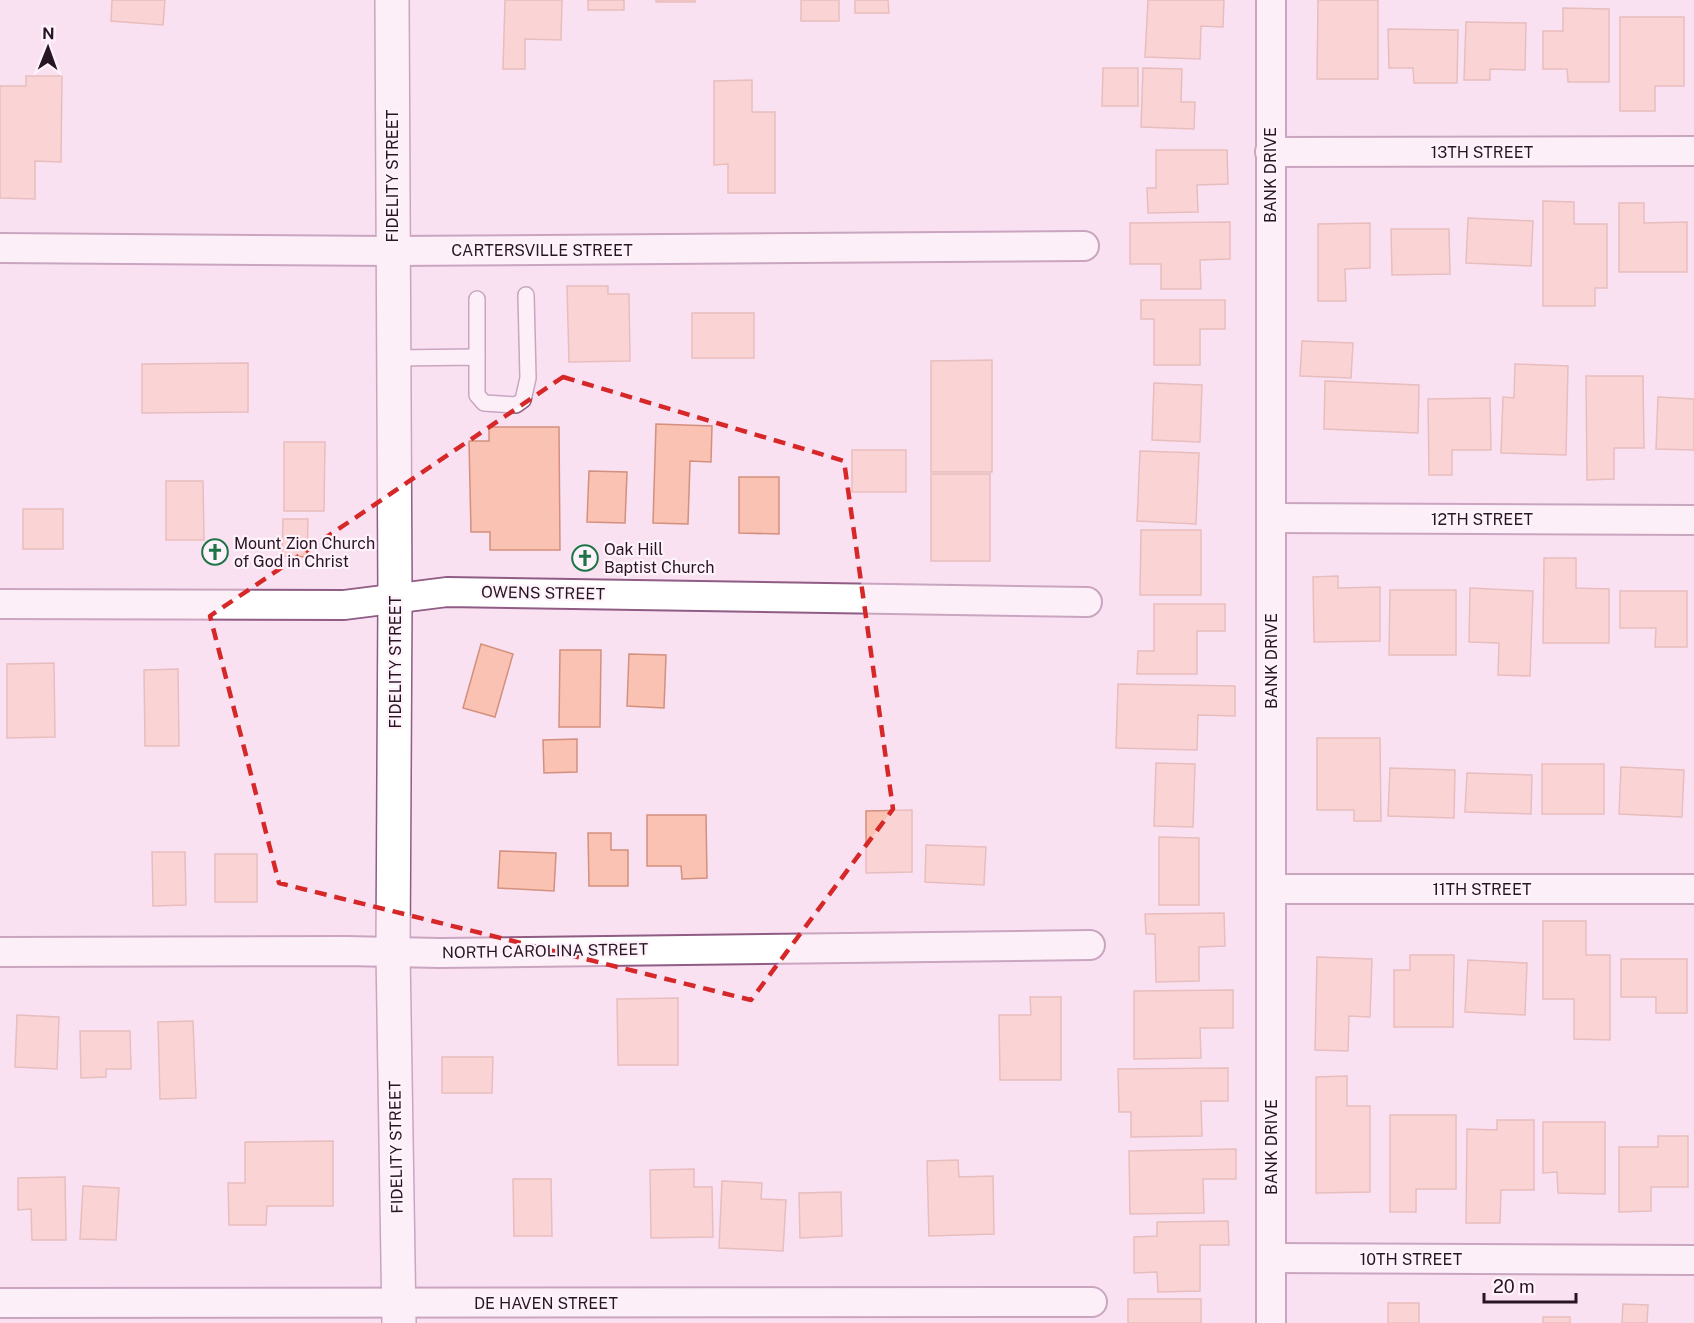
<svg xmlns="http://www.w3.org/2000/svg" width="1694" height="1323" font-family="'Public Sans',sans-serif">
<rect width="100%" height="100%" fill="#f9e1f2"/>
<g fill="#fac2b2" stroke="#d3907e" stroke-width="1.5">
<polygon points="112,0 165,0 163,25 111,21"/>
<polygon points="505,0 562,0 561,40 525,39 525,69 503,69"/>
<rect x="588" y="0" width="36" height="10"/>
<rect x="656" y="0" width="39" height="2"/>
<rect x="801" y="0" width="38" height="21"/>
<polygon points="855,0 888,0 889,13 855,13"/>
<polygon points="1148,0 1224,0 1223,27 1201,26 1200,59 1145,57"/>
<polygon points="1318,0 1378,0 1378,79 1317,79"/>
<polygon points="1563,8 1609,9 1609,82 1568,82 1567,69 1543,69 1543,31 1563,31"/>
<polygon points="1620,17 1684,17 1684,86 1655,86 1655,111 1620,111"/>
<polygon points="1466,22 1526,23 1525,70 1490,69 1490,80 1464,80"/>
<polygon points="1388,29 1458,30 1457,83 1414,83 1413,68 1389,68"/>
<polygon points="1103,68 1138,68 1138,106 1102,106"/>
<polygon points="1143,68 1182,69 1181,102 1195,102 1194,129 1141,127"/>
<polygon points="26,76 62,76 61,162 35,161 35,199 0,198 0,86 26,86"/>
<polygon points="752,80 752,112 775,112 775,193 728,193 728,164 714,165 714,81"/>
<polygon points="1156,150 1227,150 1228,184 1197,185 1198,212 1148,213 1147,188 1156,188"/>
<polygon points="1543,201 1574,202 1574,224 1607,224 1607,288 1595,288 1595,306 1543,306"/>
<polygon points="1619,203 1644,203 1644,223 1687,222 1687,272 1619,272"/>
<polygon points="1468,218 1533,221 1531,266 1466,263"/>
<polygon points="1230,222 1230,259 1200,260 1201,289 1161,289 1161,264 1130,264 1130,223"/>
<polygon points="1370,223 1370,268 1345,269 1346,301 1318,301 1318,224"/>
<polygon points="1391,229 1449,229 1450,274 1392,275"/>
<polygon points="567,286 608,286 608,294 629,294 630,361 569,362"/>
<polygon points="1141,300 1225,300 1225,329 1200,329 1200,365 1154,365 1154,319 1141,319"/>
<rect x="692" y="313" width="62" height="45"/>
<polygon points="1302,341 1353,343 1351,378 1300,376"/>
<polygon points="992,360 992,472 931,472 931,361"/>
<polygon points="248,363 248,412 142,413 142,364"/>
<polygon points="1515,364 1568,366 1566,455 1501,453 1503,397 1514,398"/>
<polygon points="1586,376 1643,376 1644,448 1614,448 1614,479 1587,480"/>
<polygon points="1325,381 1419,385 1418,433 1324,429"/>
<polygon points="1154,383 1202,385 1200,442 1152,440"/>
<polygon points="1658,397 1694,399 1694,450 1656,449"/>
<polygon points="1490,398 1491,450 1452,450 1452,475 1429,475 1428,399"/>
<polygon points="656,424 712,426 711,462 690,461 688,524 653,523"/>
<polygon points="489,427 559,427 560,550 490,550 490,532 471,532 469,441 489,441"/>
<polygon points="284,442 325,442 324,511 284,511"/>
<rect x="852" y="450" width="54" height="42"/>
<polygon points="1140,451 1199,453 1196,524 1137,521"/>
<polygon points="589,471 627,472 625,523 587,522"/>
<rect x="931" y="474" width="59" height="87"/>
<polygon points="739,477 779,477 779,534 739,533"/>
<polygon points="166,481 203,481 204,540 166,540"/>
<rect x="23" y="509" width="40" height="40"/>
<polygon points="283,519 308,519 307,557 282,556"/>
<polygon points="1141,530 1201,530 1201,595 1140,595"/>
<polygon points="1544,558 1576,558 1576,588 1609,589 1609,643 1543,643"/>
<polygon points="1338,576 1338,588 1380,587 1380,641 1314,642 1313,577"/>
<polygon points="1470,588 1533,591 1530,676 1498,675 1499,643 1469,642"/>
<polygon points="1390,590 1456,590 1456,655 1389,655"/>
<polygon points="1620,591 1687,591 1687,647 1655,647 1656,628 1620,628"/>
<polygon points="1154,604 1225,604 1225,631 1197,631 1197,674 1137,674 1138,651 1154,651"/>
<polygon points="481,644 513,654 495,717 463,708"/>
<polygon points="560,650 601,650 600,727 559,727"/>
<polygon points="629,654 666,655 664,708 627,706"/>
<polygon points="54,663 55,737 7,738 7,664"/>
<polygon points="178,669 179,746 145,746 144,670"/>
<polygon points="1118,684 1235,686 1235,716 1198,715 1197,750 1116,748"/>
<polygon points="1317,738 1380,738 1381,821 1354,821 1354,810 1317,810"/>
<polygon points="577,739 577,772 544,773 543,740"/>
<polygon points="1156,763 1195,764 1193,827 1154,826"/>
<rect x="1542" y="764" width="62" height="50"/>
<polygon points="1621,767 1684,770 1682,817 1619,814"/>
<polygon points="1390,768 1455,770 1454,818 1388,816"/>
<polygon points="1467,773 1532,775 1531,814 1465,812"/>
<polygon points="912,810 912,872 866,873 866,811"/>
<polygon points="647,815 706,815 707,878 682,879 681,866 647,866"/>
<polygon points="588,833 611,833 611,850 628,850 628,886 589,886"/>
<polygon points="1159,837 1199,838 1199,905 1159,905"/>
<polygon points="926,845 986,847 984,885 925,882"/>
<polygon points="500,851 556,853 554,891 498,888"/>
<polygon points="152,852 185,852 186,905 153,906"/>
<rect x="215" y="854" width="42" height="48"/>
<polygon points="1224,913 1225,946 1199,947 1199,981 1156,982 1155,934 1146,934 1145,914"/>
<polygon points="1543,921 1586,921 1586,955 1610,955 1610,1040 1574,1039 1574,999 1543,999"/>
<polygon points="1410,955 1454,955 1453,1027 1394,1027 1394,970 1410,970"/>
<polygon points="1317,957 1372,959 1370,1017 1349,1016 1348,1051 1315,1050"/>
<polygon points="1621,959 1687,959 1687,1013 1656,1013 1656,997 1621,997"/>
<polygon points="1468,960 1527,963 1525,1015 1465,1012"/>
<polygon points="1233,990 1233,1028 1200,1028 1201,1058 1134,1059 1134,991"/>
<polygon points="1030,997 1061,997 1061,1080 1000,1080 999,1015 1031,1015"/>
<polygon points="678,998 678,1065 618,1065 617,999"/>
<polygon points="17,1015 59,1017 57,1069 15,1067"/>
<polygon points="193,1021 196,1098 160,1099 158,1022"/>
<polygon points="80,1031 130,1031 131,1069 106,1069 106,1077 81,1078"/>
<polygon points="442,1057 493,1057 492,1093 442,1093"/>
<polygon points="1228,1068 1228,1101 1201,1101 1202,1136 1131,1137 1131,1112 1119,1112 1118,1069"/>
<polygon points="1347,1076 1347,1106 1370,1106 1370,1192 1316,1193 1316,1077"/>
<polygon points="1390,1115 1456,1115 1456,1189 1416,1189 1416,1212 1390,1212"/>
<polygon points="1497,1120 1534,1120 1534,1190 1501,1190 1500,1223 1466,1223 1467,1129 1497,1130"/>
<polygon points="1543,1122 1605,1122 1605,1194 1558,1193 1557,1172 1543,1173"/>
<polygon points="1658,1136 1688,1136 1688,1187 1651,1187 1651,1211 1619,1212 1619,1147 1658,1147"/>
<polygon points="333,1141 333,1206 267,1206 266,1225 229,1225 228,1183 245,1183 245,1142"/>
<polygon points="1236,1149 1236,1179 1203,1179 1204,1213 1130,1214 1129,1151"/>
<polygon points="958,1160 959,1177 993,1176 994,1234 929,1236 927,1161"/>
<polygon points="694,1169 694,1187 712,1187 713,1237 651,1238 650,1170"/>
<polygon points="65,1177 66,1240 32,1240 31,1209 18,1210 18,1178"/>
<polygon points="513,1179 551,1179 552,1236 514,1236"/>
<polygon points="722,1181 762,1183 761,1199 786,1200 783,1251 719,1248"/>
<polygon points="83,1186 119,1188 116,1240 80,1239"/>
<polygon points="841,1192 842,1236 800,1238 799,1193"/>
<polygon points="1228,1221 1229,1245 1200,1245 1200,1291 1158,1292 1157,1272 1134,1273 1134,1237 1157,1236 1157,1222"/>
<rect x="1128" y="1299" width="73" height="24"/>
<rect x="1388" y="1303" width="31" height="20"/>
<polygon points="1623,1304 1648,1305 1647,1323 1622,1323"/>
<rect x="1543" y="1317" width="27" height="6"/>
</g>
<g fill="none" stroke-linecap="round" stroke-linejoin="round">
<g stroke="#8f5c83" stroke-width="18">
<g id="lane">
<polyline points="477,299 477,357"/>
<polyline points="393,358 477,357 477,395 484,403 516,405 523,400 528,378 526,295"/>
</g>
</g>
<g stroke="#8f5c83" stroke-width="32">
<g id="street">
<polyline points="1271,0 1271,1323"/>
<polyline points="1270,152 1694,151"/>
<polyline points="0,248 392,251 1084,246"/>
<polyline points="1271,518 1694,520"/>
<polyline points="0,604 344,605 447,592 1087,602"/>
<polyline points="1271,889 1694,889"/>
<polyline points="0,952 346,951 440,953 1090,945"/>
<polyline points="1271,1258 1694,1260"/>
<polyline points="0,1303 1092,1302"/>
</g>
</g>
<g stroke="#8f5c83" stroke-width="36">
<polyline id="secondary" points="392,0 395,599 393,952 399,1323"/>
</g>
<use href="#lane" stroke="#fff" stroke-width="15"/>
<use href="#street" stroke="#fff" stroke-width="28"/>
<use href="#secondary" stroke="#fff" stroke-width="33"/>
</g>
<path d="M0 0H1694V1323H0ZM563 377 844 461 893 809 751 1000 279 883 210 616Z" fill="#f9e1f2" fill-opacity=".55" fill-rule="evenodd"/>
<path fill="none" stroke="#d62828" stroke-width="4.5" stroke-dasharray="12 8" stroke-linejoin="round" d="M563 377 844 461 893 809 751 1000 279 883 210 616Z"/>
<defs>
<g id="church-ring" transform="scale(1.35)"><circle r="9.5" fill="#fff3fb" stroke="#1d7447" stroke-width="1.5"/><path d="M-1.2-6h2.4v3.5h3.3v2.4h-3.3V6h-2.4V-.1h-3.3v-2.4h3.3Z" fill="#1d7447"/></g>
</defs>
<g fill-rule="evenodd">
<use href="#church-ring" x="215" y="552"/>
<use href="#church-ring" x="585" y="558"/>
</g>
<g text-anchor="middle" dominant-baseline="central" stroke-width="4.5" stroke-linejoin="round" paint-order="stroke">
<g font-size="16" fill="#291424" stroke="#fff3fb">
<text x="1482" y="152">13TH STREET</text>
<text transform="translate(1270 175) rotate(-90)">BANK DRIVE</text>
<text transform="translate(392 176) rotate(-90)">FIDELITY STREET</text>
<text x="542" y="250">CARTERSVILLE STREET</text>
<text x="1482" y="519">12TH STREET</text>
<text transform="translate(543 593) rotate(1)">OWENS STREET</text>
<text transform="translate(1271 661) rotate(-90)">BANK DRIVE</text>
<text transform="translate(395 662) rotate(-90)">FIDELITY STREET</text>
<text x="1482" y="889">11TH STREET</text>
<text transform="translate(545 951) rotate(-1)">NORTH CAROLINA STREET</text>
<text transform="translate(396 1147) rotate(-91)">FIDELITY STREET</text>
<text transform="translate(1271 1147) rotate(-90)">BANK DRIVE</text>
<text x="1411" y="1259">10TH STREET</text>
<text x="546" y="1303">DE HAVEN STREET</text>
</g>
<g font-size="16" fill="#291424" stroke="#fff3fb" text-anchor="start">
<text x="234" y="543">Mount Zion Church<tspan x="234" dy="18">of God in Christ</tspan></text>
<text x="604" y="549">Oak Hill<tspan x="604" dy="18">Baptist Church</tspan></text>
</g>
</g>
<g transform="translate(48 48) rotate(1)" stroke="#fff3fb" stroke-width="4.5" paint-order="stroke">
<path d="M0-4.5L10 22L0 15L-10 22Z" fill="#291424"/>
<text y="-9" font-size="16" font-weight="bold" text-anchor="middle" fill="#291424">N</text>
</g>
<path d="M1484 1293v9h92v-9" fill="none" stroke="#291424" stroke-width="3"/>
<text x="1493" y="1293" font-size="18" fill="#291424" stroke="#fff3fb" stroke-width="4.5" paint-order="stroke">20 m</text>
</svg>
